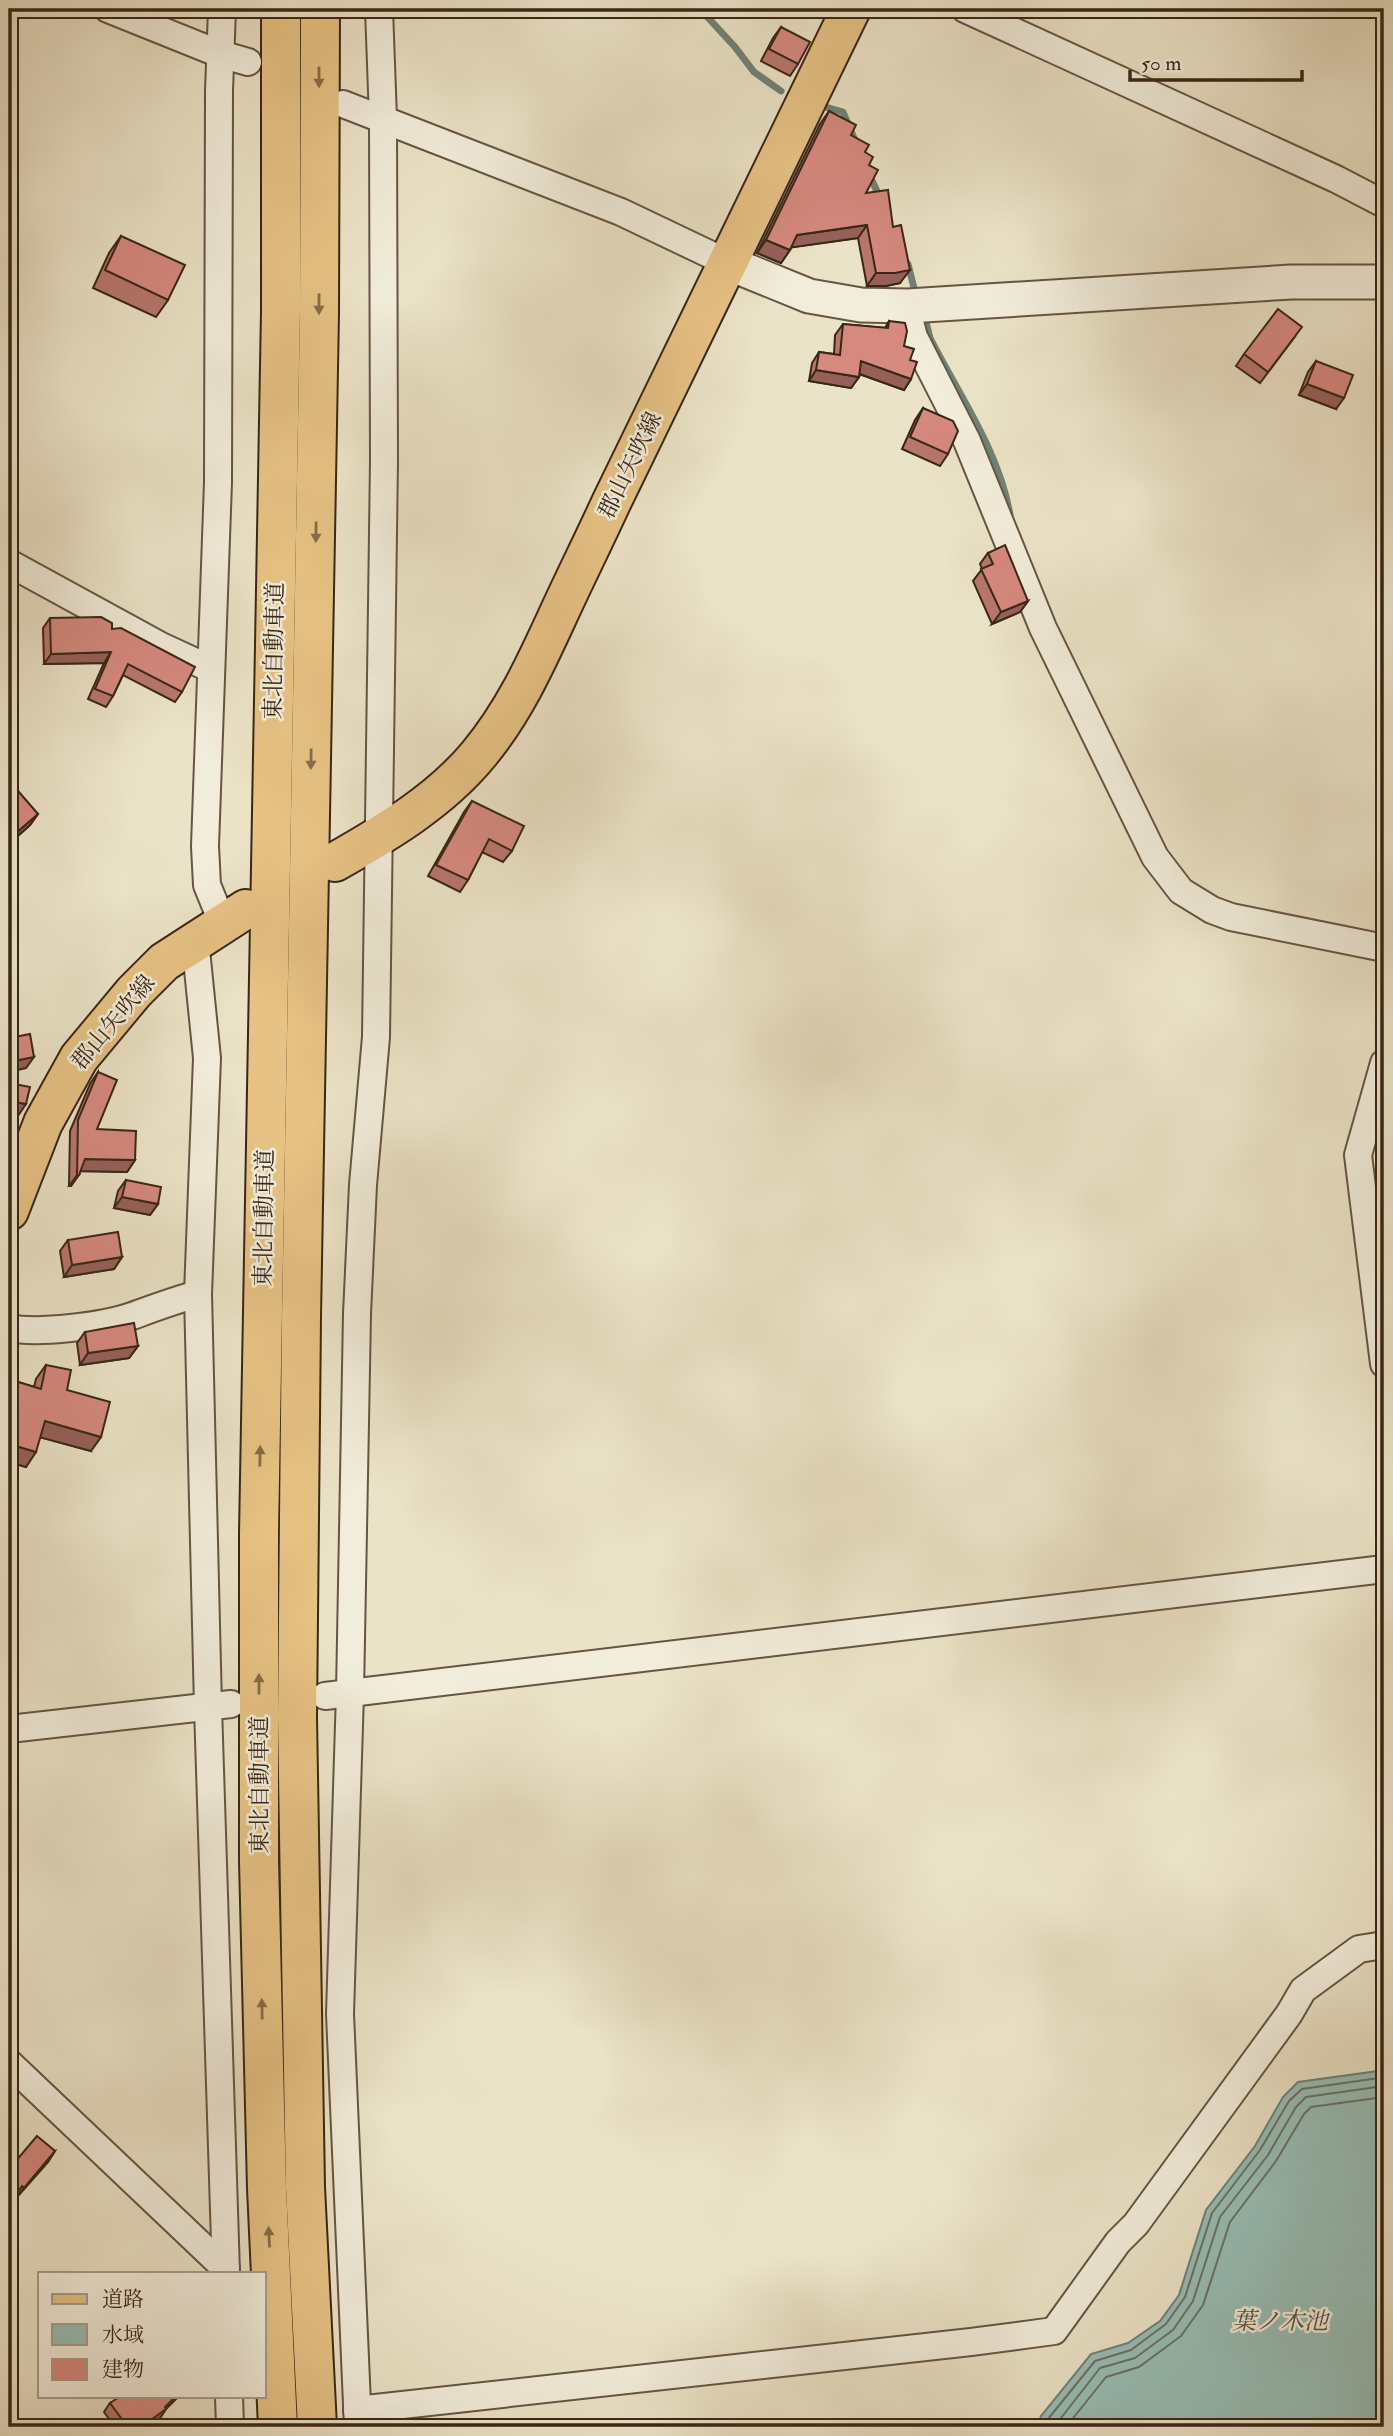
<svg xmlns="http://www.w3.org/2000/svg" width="1393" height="2436" font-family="'IM FELL Double Pica','Noto Serif JP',serif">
<rect width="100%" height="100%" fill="#ebe3c7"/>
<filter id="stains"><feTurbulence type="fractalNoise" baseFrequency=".00286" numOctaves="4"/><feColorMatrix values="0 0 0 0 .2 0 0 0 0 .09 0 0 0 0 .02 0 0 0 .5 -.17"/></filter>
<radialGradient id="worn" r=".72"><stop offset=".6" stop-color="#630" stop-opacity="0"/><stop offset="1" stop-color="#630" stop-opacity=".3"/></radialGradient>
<polygon fill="#98beb6" stroke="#728176" stroke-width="2" points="1384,2066 1384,2427 1037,2427 1041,2416 1091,2354 1128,2343 1160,2321 1179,2295 1206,2210 1255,2146 1283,2097 1298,2082 1378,2071"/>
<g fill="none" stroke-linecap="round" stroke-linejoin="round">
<g stroke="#687266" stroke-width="2">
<polyline points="1044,2427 1048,2419 1095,2361 1131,2350 1166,2324 1185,2297 1212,2213 1260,2150 1289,2101 1302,2089 1379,2078 1384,2075"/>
<polyline points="1054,2427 1100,2368 1135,2358 1173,2330 1193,2301 1220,2217 1268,2155 1296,2107 1306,2097 1384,2086"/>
<polyline points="1066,2427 1106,2377 1139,2367 1181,2336 1203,2305 1230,2222 1276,2161 1304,2114 1311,2107 1384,2097"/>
</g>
<g stroke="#728176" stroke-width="7">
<polyline points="700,9 735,47 754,72 781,91"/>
<polyline points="822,106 843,112 856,143"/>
<polyline points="869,174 880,198"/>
<polyline points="908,264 914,288"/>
<path d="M926 322 930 338C959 395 999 451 1010 515"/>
</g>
<g stroke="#665542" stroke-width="30">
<g id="minor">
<polyline points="108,9 220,54 248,62"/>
<polyline points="222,9 219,91 218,482 205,846 207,885 223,924"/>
<polyline points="965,9 1336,179 1384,204"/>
<polyline points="343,104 621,212 728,263"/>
<polyline points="908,306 909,318 914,337 967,441 1043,628 1155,857 1181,891 1212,910 1231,917 1384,948"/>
<polyline points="9,563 159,645 211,669"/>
<polyline points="195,940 207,1058 198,1294 208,1707 226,2273"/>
<polyline points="1384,1063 1358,1155 1384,1364"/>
<path d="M9 1328C38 1334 103 1326 132 1316 154 1308 175 1300 198 1294"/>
<polyline points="325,1696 1384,1569"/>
<polyline points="9,1729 231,1704"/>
<polyline points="9,2063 226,2269"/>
<polyline points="229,2396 230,2427"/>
<polyline points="357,2410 971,2342 1054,2331 1118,2242 1136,2224 1289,2014 1303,1990 1359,1949 1384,1945"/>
<polyline points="358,2427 340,2014 350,1693 357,1314 363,1185 376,1037 384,461 383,119 379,9"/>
</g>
</g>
<g stroke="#665542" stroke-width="37">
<polyline id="tertiary" points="728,263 809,296 861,305 908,306 1291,282 1384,282"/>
</g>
<g stroke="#392616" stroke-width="42">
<g id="primary">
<path d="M335 862C386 833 440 801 478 755 514 712 536 663 559 613 576 576 594 540 611 503 691 338 771 174 851 9"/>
<polyline points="9,1211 43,1123 79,1058 134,992 164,962 246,909"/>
</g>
</g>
<g stroke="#392616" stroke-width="42">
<g id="motorway">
<polyline points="278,2427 267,2188 259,1861 259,1534 281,311 281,9"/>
<polyline points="317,2427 305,2187 297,1717 301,1317 319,313 320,9"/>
</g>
</g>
<use href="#minor" stroke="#f2eddb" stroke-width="26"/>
<use href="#tertiary" stroke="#f2eddb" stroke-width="33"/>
<use href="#primary" stroke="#e6c284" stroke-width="38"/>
<use href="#motorway" stroke="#e6c284" stroke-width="38"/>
</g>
<g fill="#b8766d" stroke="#392616" stroke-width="2">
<polygon points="781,27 798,64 790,76 761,61 773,38"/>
<polygon points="829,111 851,135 865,152 869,165 866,193 900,283 886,286 867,286 858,238 792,247 781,263 757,253 820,124"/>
<polygon points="121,236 168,300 156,317 93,288 109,253"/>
<polygon points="889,321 904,346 910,360 911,379 904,390 859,374 859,377 851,388 809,381 812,363 819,352 834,354 835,335 843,324 885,328"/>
<polygon points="1294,338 1260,383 1236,366 1244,354"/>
<polygon points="1316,361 1336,409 1299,395 1308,372"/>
<polygon points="923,408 948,454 940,466 902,449 915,420"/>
<polygon points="988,553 1028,601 1020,612 992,624 973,581 982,569 980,564"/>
<polygon points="50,618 112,629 182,692 175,702 123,675 113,696 106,707 88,699 104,663 44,664 43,628"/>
<polygon points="9,787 38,814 30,825 9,844"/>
<polygon points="472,801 512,851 503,862 482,852 468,880 460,892 428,876 464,812"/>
<polygon points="98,1072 97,1129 135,1160 127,1172 81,1171 71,1186 69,1186 70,1131 90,1084"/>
<polygon points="126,1180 158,1204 150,1215 114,1208 118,1191"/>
<polygon points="68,1240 122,1257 114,1269 64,1277 60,1251"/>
<polygon points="85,1332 138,1346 129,1358 80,1365 77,1343"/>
<polygon points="46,1365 67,1390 91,1451 40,1437 26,1467 9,1462 9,1390 15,1381 34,1387 36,1379"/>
<polygon points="55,2151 48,2162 16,2198 15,2197 9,2169"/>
<polygon points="179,2396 166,2409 160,2418 147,2427 105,2427 112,2423 104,2412 110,2403"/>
</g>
<g fill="#966059" stroke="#392616" stroke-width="2">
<polygon points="867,225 858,238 788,248 797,235"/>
<polygon points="766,240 790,250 781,263 757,253"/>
<polygon points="910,270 900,283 886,286 867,286 876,273"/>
<polygon points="861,361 911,379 904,390 854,372"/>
<polygon points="816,370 859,377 851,388 809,381"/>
<polygon points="1307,384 1344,398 1336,409 1299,395"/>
<polygon points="1028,601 1020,612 992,624 1001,612"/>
<polygon points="111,652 104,663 44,664 51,654"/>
<polygon points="38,814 30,825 9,844 16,833"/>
<polygon points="34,1057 26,1068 9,1072 9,1062"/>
<polygon points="9,1101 26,1104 18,1116 9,1114"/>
<polygon points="85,1159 135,1160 127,1172 77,1171"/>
<polygon points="77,1175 79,1175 71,1186 69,1186"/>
<polygon points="122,1197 158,1204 150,1215 114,1208"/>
<polygon points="122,1257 114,1269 64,1277 72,1265"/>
<polygon points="138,1346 129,1358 80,1365 88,1353"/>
<polygon points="45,1421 101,1437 91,1451 35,1436"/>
<polygon points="9,1444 36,1452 26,1467 9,1462"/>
<polygon points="55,2151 48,2162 16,2198 24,2188"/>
<polygon points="176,2396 179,2396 163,2411 166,2409 160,2418 147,2427 141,2427"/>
</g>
<g fill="#d6897f" stroke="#392616" stroke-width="2">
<polygon points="781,27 810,42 798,64 769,49"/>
<polygon points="829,111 856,125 851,135 869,145 865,152 873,157 869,165 878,170 866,193 888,190 893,227 901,225 910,270 895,273 876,273 867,225 797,235 790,250 766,240"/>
<polygon points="121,236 185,265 168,300 105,270"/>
<polygon points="1278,309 1302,327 1268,372 1244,354"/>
<polygon points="889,321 905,323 907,331 904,346 914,349 910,360 917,362 911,379 861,361 859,377 816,370 819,352 840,355 843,324 888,328"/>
<polygon points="1316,361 1353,375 1344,398 1307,384"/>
<polygon points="923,408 953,421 958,431 948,454 910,437"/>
<polygon points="1005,545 1028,601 1001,612 981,569 993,564 988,553"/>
<polygon points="101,617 112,623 112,629 121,628 195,667 182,692 128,664 113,696 95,689 111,652 51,654 50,618"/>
<polygon points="12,784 38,814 16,833 9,825 9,787"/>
<polygon points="472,801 524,826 512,851 489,839 468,880 436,865"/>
<polygon points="30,1034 34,1057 9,1062 9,1038"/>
<polygon points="98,1072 117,1080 97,1129 136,1131 135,1160 85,1159 79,1175 77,1175 78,1120"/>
<polygon points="9,1083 30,1087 26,1104 9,1101"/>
<polygon points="126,1180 161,1187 158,1204 122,1197"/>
<polygon points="118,1232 122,1257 72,1265 68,1240"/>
<polygon points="134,1323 138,1346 88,1353 85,1332"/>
<polygon points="46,1365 71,1370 67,1390 110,1402 101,1437 45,1421 36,1452 9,1444 9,1403 15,1381 41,1389"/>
<polygon points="37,2136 55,2151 24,2188 22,2186 9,2206 9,2169"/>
<polygon points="121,2396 176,2396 165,2407 166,2409 141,2427 105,2427 121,2418 110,2403"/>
</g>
<defs><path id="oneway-solid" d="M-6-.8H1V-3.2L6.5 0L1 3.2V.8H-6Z" transform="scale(1.75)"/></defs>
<g fill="#876c48">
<use href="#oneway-solid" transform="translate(319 77) rotate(90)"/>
<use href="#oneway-solid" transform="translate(319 304) rotate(90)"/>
<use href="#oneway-solid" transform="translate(316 532) rotate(91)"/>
<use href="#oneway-solid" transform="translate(311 759) rotate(91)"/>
<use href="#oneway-solid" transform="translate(260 1456) rotate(-89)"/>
<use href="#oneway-solid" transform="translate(259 1684) rotate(-90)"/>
<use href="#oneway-solid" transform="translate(262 2009) rotate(-91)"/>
<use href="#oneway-solid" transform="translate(269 2237) rotate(-93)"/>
</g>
<g text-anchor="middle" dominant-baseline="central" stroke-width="5" stroke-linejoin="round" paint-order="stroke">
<g font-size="23" fill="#392616" stroke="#f2eddb">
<text transform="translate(630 465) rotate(-64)">郡山矢吹線</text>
<text transform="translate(274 651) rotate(-89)">東北自動車道</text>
<text transform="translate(113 1022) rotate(-50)">郡山矢吹線</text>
<text transform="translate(264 1218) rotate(-89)">東北自動車道</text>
<text transform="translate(259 1785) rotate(-90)">東北自動車道</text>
</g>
<g font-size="24" font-style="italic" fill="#565446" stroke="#f2eddb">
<text x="1280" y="2321">葉ノ木池</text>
</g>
</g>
<rect width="1393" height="2436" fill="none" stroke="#ebe3c7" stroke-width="35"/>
<rect x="10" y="10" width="1372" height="2415" fill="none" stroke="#392616" stroke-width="3.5"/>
<rect x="18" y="18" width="1358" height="2401" fill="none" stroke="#392616" stroke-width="2"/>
<rect x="38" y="2272" width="228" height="126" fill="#f2eddb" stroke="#a89d8c" stroke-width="2"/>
<rect x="52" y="2294" width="35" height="10" fill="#e6c284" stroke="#a89d8c" stroke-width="2"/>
<text x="102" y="2306" font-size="21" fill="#392616">道路</text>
<rect x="52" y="2324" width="35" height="21" fill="#98beb6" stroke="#a89d8c" stroke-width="2"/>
<text x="102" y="2342" font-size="21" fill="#392616">水域</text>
<rect x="52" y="2359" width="35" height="21" fill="#d6897f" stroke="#a89d8c" stroke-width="2"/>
<text x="102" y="2376" font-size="21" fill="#392616">建物</text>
<path d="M1130 70v10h172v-10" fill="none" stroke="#392616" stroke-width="3.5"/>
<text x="1141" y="70" font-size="21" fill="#392616" stroke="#f2eddb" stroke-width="5" paint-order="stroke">50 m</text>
<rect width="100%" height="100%" filter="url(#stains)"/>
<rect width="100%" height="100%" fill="url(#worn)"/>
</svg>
